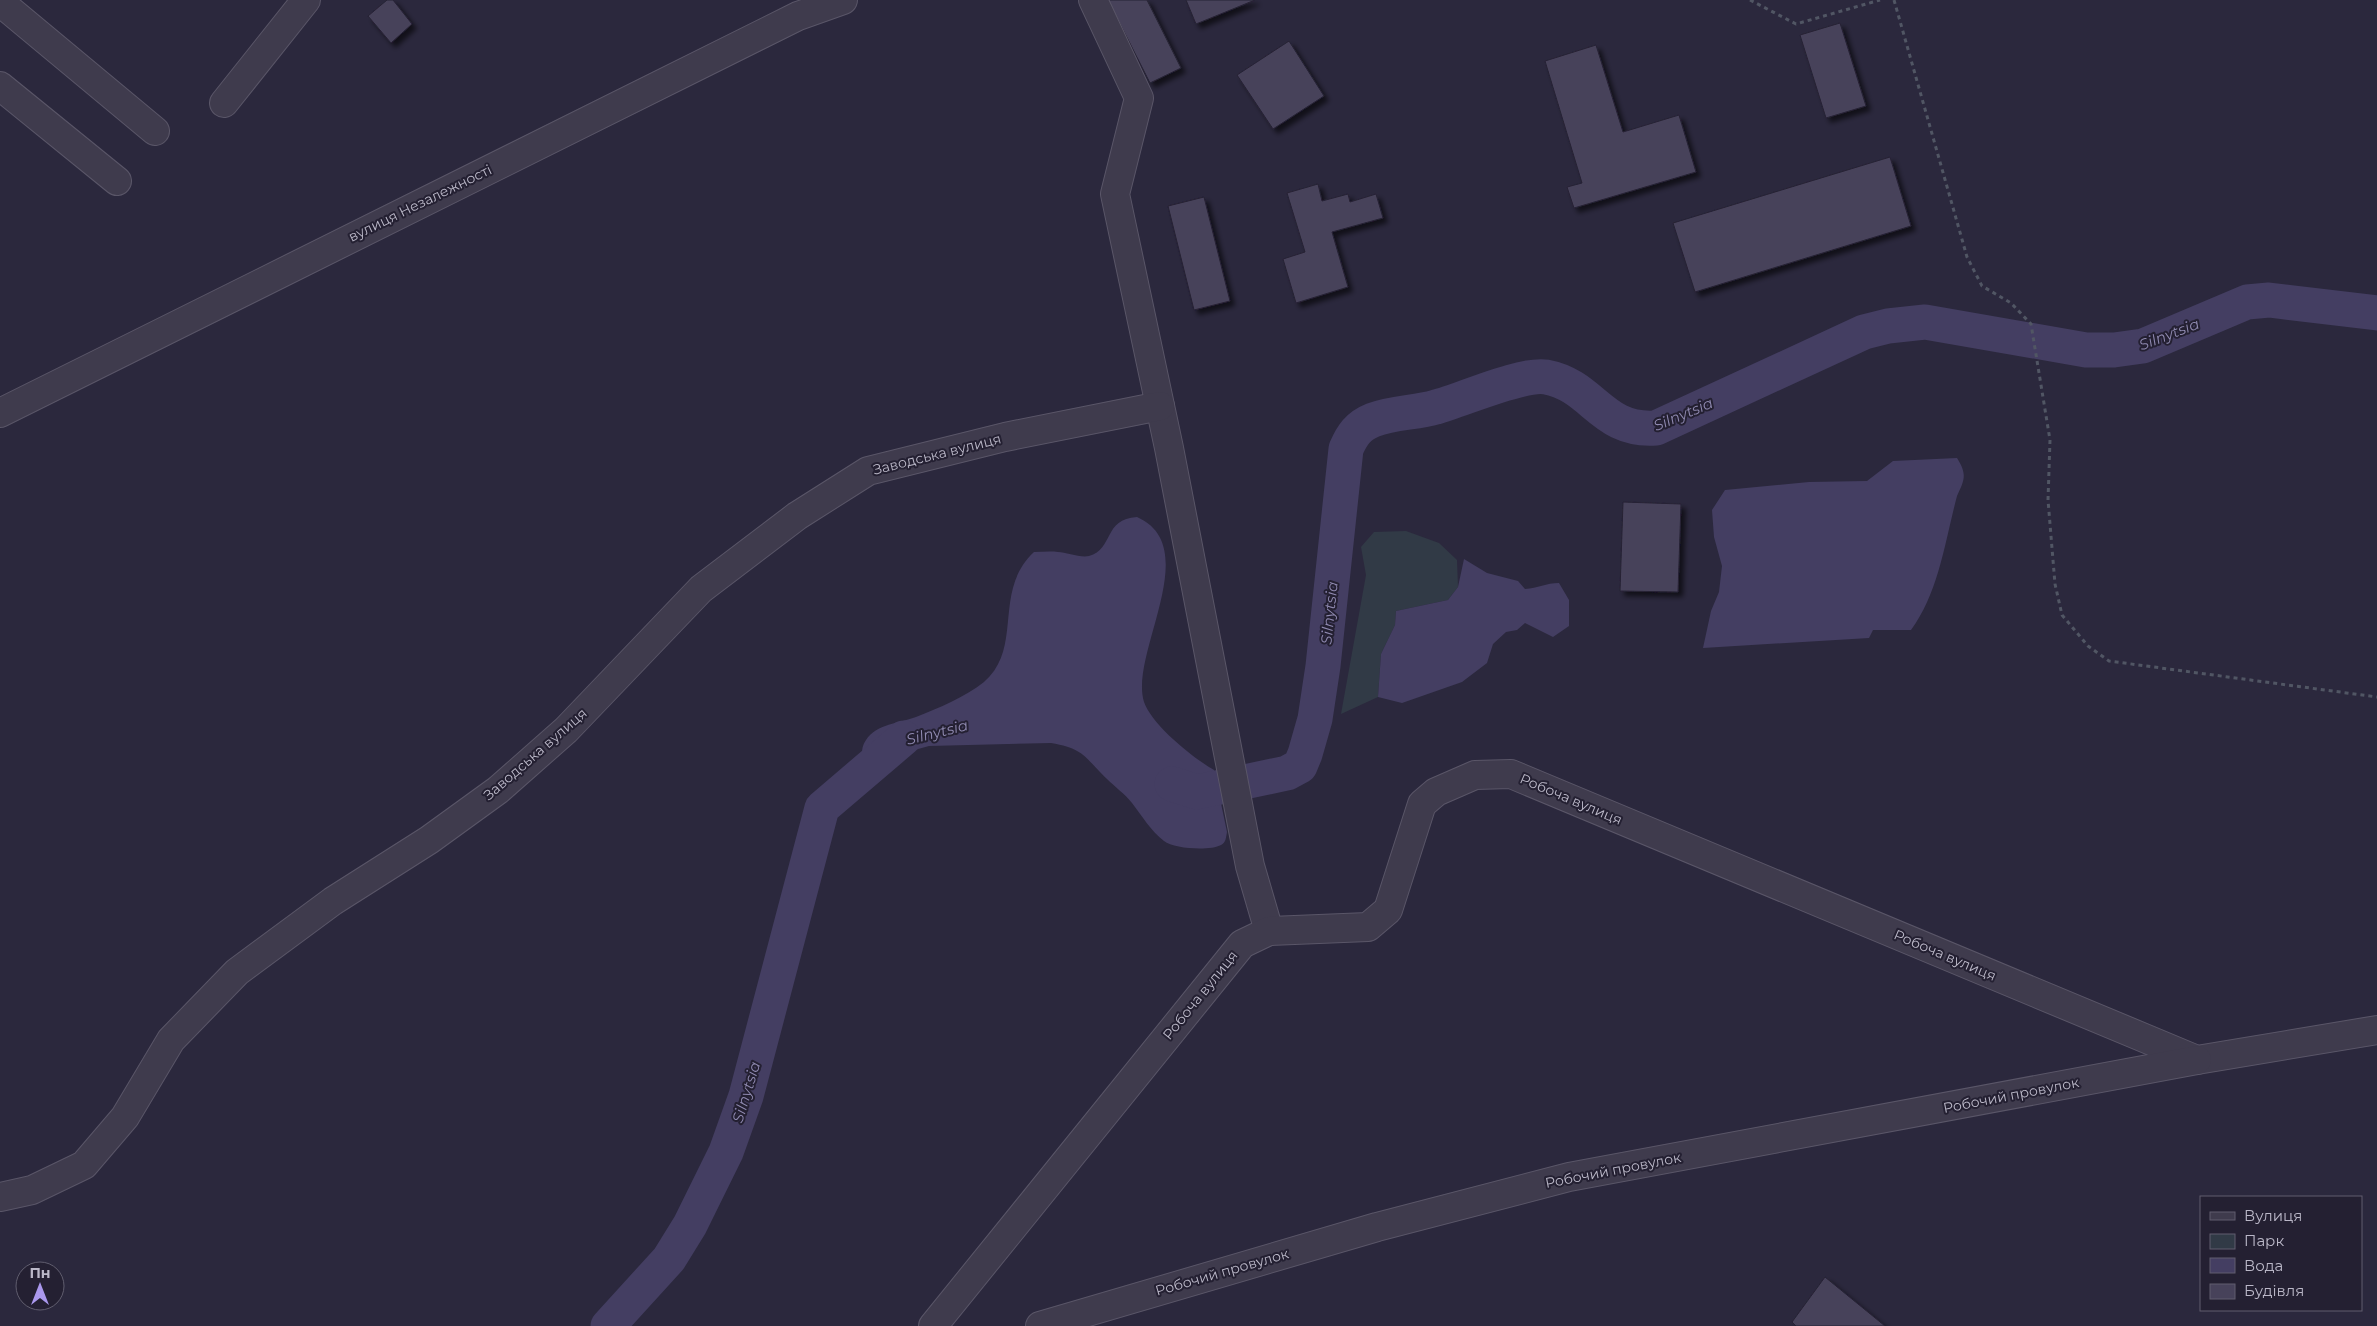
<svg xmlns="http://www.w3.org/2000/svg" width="2377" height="1326" font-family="Montserrat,sans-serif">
<defs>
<filter id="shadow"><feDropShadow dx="4.5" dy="4.5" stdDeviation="2.5" flood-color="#0009"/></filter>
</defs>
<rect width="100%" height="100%" fill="#2b283d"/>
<polygon fill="#313a46" points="1406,531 1439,543 1457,560 1458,587 1448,600 1396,611 1395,625 1381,654 1378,697 1341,714 1366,575 1361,547 1374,532"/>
<g fill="#443e62">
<path d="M1957 458C1967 474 1965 479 1957 496 1945 541 1939 592 1911 630H1873L1869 638 1703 648 1711 611 1719 592 1722 566 1714 537 1712 510 1725 490 1809 482 1867 481 1893 461Z"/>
<path d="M1137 517C1205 547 1129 654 1144 702 1152 725 1193 758 1214 770L1227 832C1226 837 1226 843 1221 845 1210 851 1174 849 1164 841 1151 831 1142 816 1132 803 1125 794 1115 787 1107 779 1084 757 1085 749 1051 743L929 746 900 754 877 770 870 772 862 762C862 754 861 747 866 740 876 724 900 723 916 717 939 708 965 697 984 682 1024 648 992 591 1034 552 1042 552 1050 551 1058 552 1066 552 1080 558 1089 556 1114 549 1103 519 1137 517Z"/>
<path d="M1464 559 1487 573 1518 581 1525 589C1538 588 1546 583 1559 583L1569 600V626L1553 637 1525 623 1517 630 1506 632 1493 644 1487 663 1462 682 1402 703 1378 697 1381 654 1395 625 1396 611 1448 600 1458 587Z"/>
</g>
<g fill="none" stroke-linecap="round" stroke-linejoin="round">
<g stroke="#443e62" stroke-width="35">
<path d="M1172 784 1197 792 1287 773 1300 766 1305 754 1315 719 1323 666 1346 449C1352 435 1358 426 1373 420 1393 412 1416 413 1436 407 1462 400 1522 373 1546 377 1594 386 1601 432 1656 428L1864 332 1888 326 1925 322 2086 350H2114L2143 346 2247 302 2269 300 2377 313"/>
<polyline points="608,1326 669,1259 690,1225 726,1152 746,1096 822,808 904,738"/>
</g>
</g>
<g fill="#47425a" stroke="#262234" filter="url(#shadow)">
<polygon points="387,0 393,0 412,24 391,43 368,16"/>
<polygon points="1108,0 1147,0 1181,68 1150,83"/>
<polygon points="1186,0 1255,0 1196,24"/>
<polygon points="1840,23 1866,106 1826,118 1800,35"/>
<polygon points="1289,41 1324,96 1273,129 1237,75"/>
<polygon points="1596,45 1623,132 1679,115 1696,172 1574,208 1567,187 1582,183 1545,61"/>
<polygon points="1890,157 1911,226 1695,292 1673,223"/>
<polygon points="1318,184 1322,201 1348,194 1350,202 1376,194 1383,218 1332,232 1348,287 1296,303 1283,259 1305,252 1287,193"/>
<polygon points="1204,197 1230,301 1194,310 1168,206"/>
<polygon points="1623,502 1681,504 1678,592 1620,591"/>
<polygon points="1825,1277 1885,1326 1796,1326 1792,1322"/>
</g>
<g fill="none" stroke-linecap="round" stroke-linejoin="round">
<g stroke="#5a5668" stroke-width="30">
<g id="minor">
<polyline points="1093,0 1139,98 1115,194 1169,448 1250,866 1269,931"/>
<polyline points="0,2 155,131"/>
<polyline points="0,86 117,181"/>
<polyline points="224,103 306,0"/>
<polyline points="0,413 798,16 843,0"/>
<polyline points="0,1197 32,1190 84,1165 125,1117 171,1040 237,972 333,901 429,840 498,790 566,730 701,589 797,516 868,471 1005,437 1160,406"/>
<polyline points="933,1326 1242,944 1269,931 1368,927 1388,910 1422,804 1436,792 1475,775 1511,774 2197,1060 2377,1030"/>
<polyline points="1040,1326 1377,1227 1569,1177 2197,1060"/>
</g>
</g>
<g stroke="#515664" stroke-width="3" stroke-dasharray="4 4" stroke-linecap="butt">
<polyline points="1750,0 1796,24 1880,0"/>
<polyline points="1894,0 1967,257 1982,286 2011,303 2031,324 2050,440 2048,500 2055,584 2062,615 2088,646 2109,661 2377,697"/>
</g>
<use href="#minor" stroke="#3f3b4d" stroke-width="28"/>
</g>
<g text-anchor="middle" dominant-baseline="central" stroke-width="4" stroke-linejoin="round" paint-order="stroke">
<g font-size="14" fill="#bbb8c8" stroke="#242032">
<text transform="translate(420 203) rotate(-26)">вулиця Незалежності</text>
<text transform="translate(937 454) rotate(-14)">Заводська вулиця</text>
<text transform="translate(535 754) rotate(-41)">Заводська вулиця</text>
<text transform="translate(1571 799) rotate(23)">Робоча вулиця</text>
<text transform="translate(1945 955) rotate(23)">Робоча вулиця</text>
<text transform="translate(1200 995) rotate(-51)">Робоча вулиця</text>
<text transform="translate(2011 1095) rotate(-11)">Робочий провулок</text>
<text transform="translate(1613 1170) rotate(-11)">Робочий провулок</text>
<text transform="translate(1222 1272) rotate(-16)">Робочий провулок</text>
</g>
<g font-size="15" font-style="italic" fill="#908ab1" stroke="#242032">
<text transform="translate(2169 334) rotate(-21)">Silnytsia</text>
<text transform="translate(1683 414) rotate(-23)">Silnytsia</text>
<text transform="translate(1329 613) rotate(-84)">Silnytsia</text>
<text transform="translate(937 732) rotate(-14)">Silnytsia</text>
<text transform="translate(746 1092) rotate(-73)">Silnytsia</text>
</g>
</g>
<rect x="2200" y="1196" width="162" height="115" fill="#242032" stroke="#605d6e"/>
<rect x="2210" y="1212" width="25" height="8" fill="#3f3b4d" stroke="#605d6e"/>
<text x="2244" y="1221" font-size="15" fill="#bbb8c8">Вулиця</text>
<rect x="2210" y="1234" width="25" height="15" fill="#313a46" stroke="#605d6e"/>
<text x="2244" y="1246" font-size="15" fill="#bbb8c8">Парк</text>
<rect x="2210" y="1258" width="25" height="15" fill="#443e62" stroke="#605d6e"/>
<text x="2244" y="1271" font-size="15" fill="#bbb8c8">Вода</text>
<rect x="2210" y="1284" width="25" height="15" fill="#47425a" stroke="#605d6e"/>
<text x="2244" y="1296" font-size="15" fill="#bbb8c8">Будівля</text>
<g transform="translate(40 1286)"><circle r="24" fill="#242032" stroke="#605d6e"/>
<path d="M0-4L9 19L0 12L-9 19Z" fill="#aa98ed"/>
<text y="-8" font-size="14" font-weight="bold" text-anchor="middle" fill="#bbb8c8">Пн</text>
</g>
</svg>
